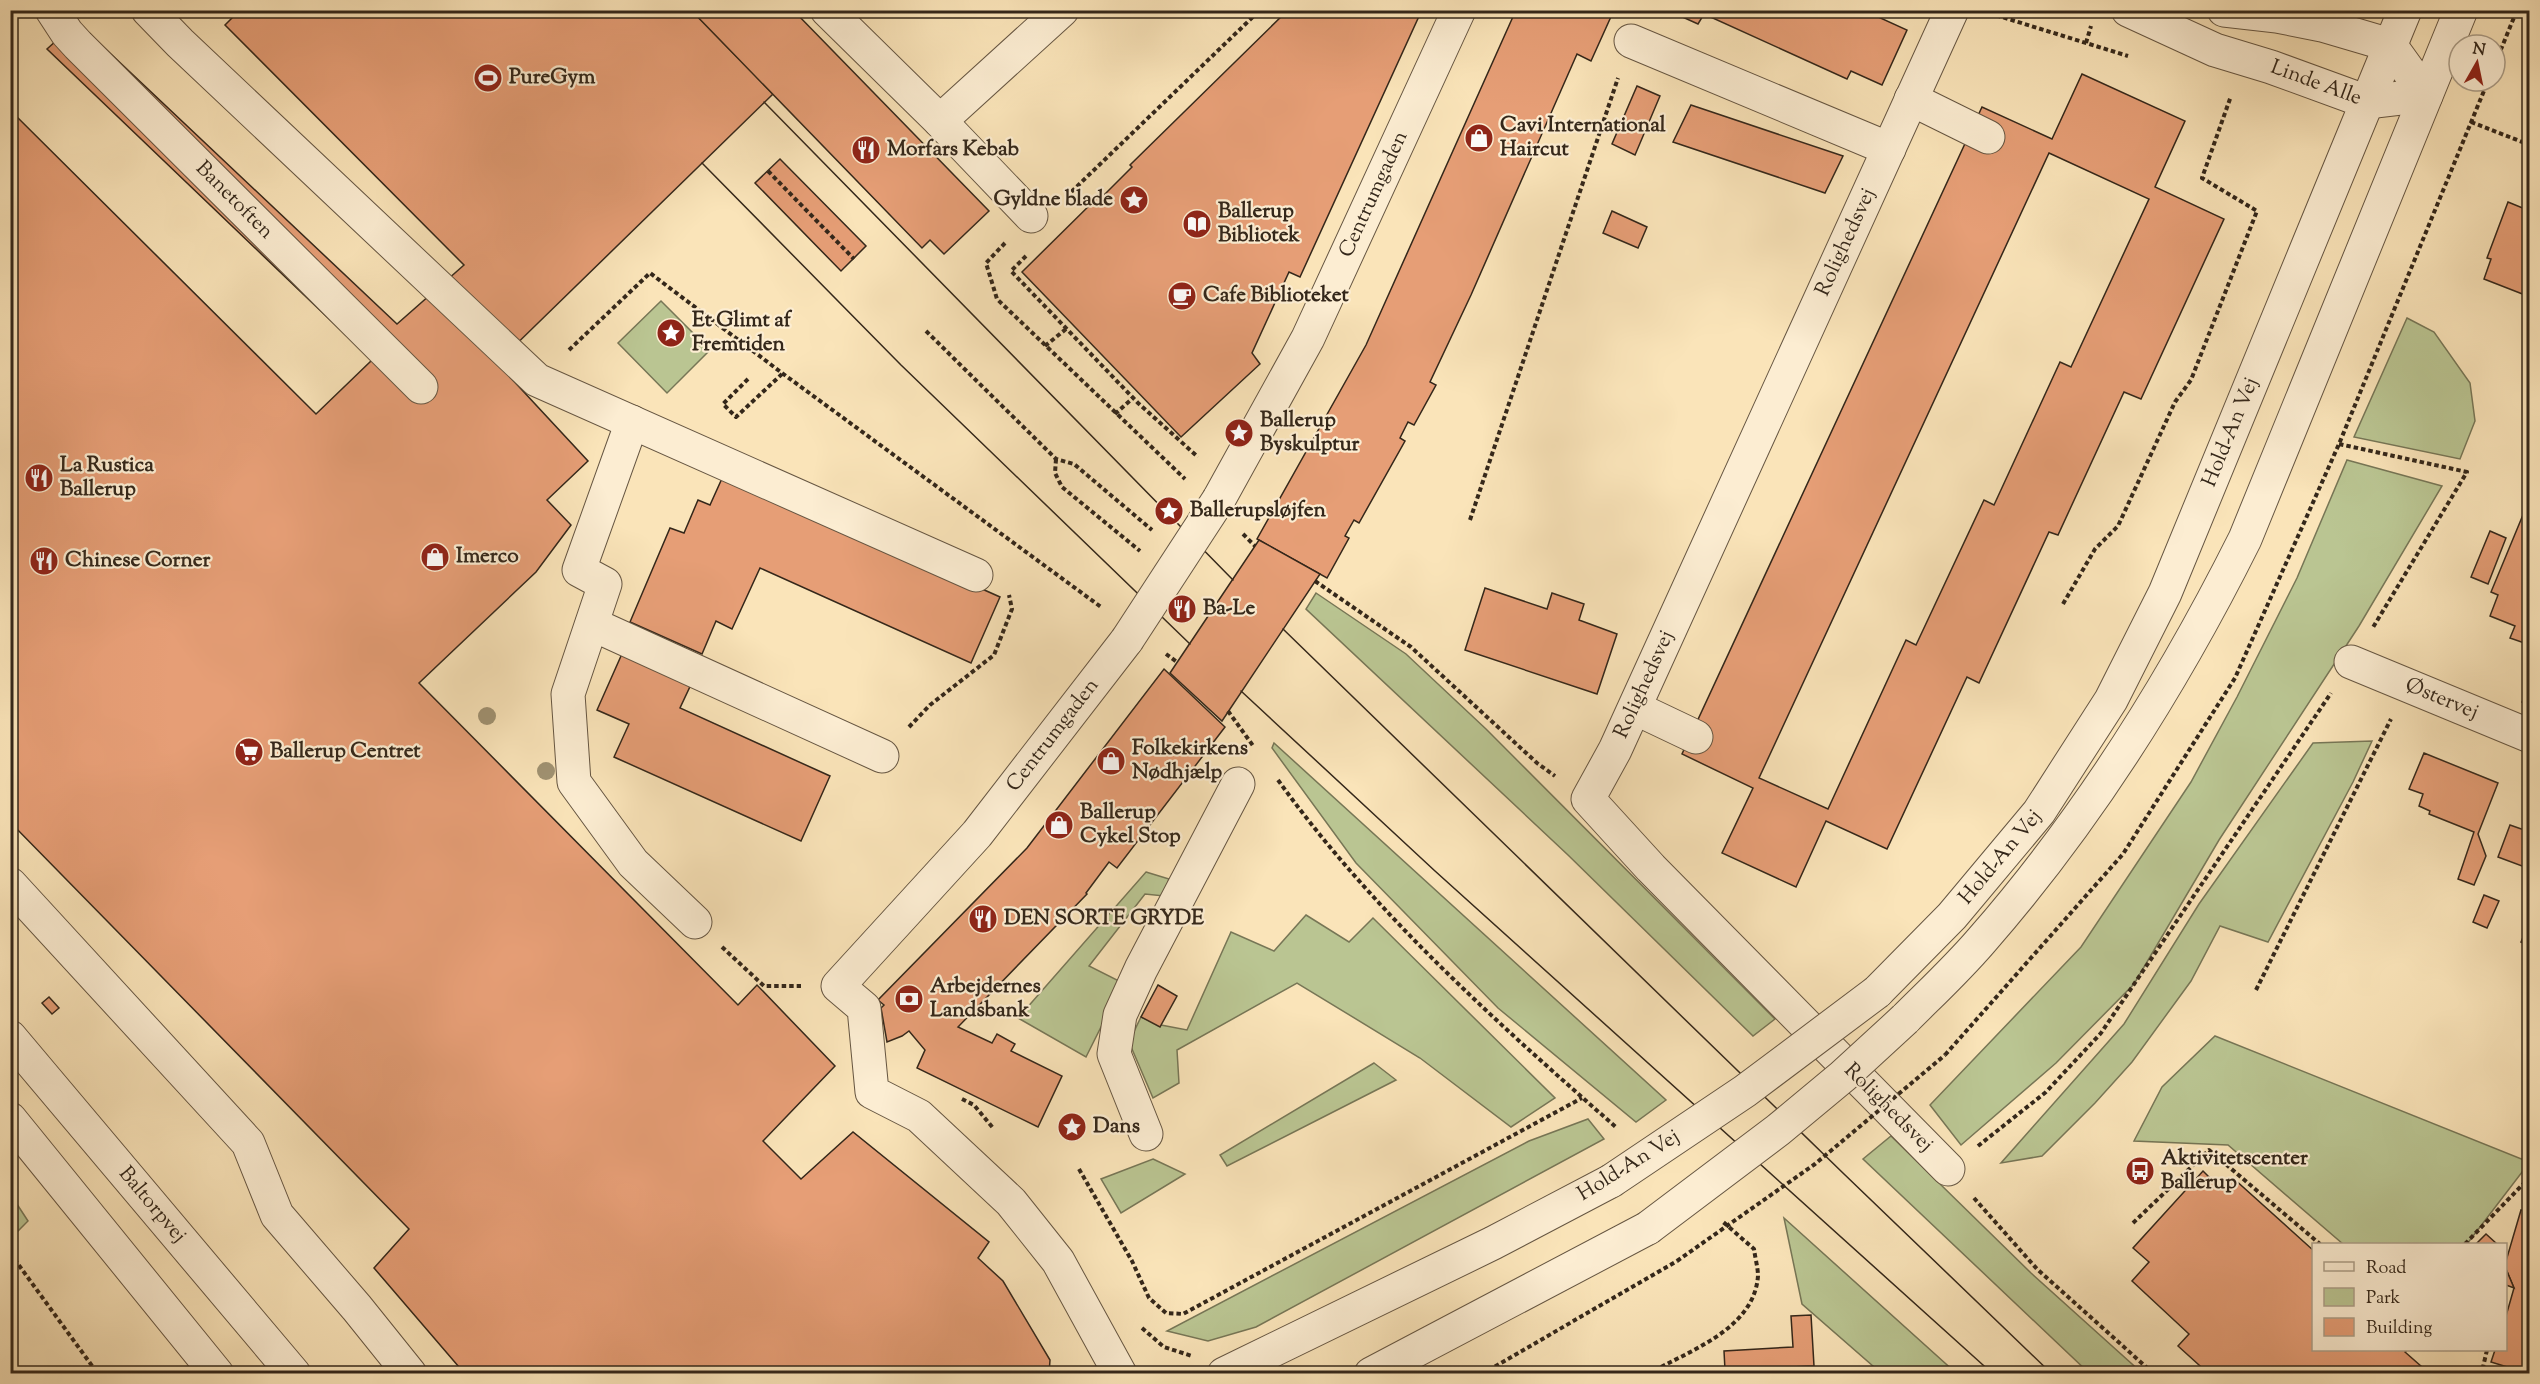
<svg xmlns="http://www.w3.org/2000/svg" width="2540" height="1384" font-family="'Sorts Mill Goudy',serif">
<rect width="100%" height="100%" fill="#fae4b9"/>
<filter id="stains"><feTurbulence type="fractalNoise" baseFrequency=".00333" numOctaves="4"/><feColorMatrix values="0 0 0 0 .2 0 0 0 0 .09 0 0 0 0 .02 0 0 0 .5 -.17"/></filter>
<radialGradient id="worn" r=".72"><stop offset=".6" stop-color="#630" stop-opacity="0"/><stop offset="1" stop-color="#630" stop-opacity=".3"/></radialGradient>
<g fill="#bac592" stroke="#777656" stroke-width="1.5">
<polygon points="661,301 710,350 667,393 618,343"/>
<polygon points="2407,318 2434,332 2470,383 2475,421 2460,459 2354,437"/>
<polygon points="2347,460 2442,486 2359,626 2219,840 2134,984 2056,1063 1961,1145 1930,1105 2081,947 2191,782 2237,697 2297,578"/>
<polygon points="1316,593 1406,654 1486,729 1775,1019 1753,1036 1568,855 1306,609"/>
<polygon points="2372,741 2353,782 2268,942 2220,926 2191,981 2132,1062 2095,1103 2042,1156 2001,1163 2124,1024 2199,904 2313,743"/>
<polygon points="1274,743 1666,1100 1636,1122 1498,1008 1356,863 1272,748"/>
<polygon points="1146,872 1169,879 1164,896 1145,894 1089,966 1123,983 1086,1057 1018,1018"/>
<polygon points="1306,915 1349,942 1373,918 1555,1098 1511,1127 1420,1058 1297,983 1177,1050 1179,1083 1153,1098 1129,1042 1141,1017 1161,1025 1187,1030 1231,932 1274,951"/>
<polygon points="2215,1036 2529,1162 2529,1163 2467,1244 2343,1244 2228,1145 2134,1141 2162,1087"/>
<polygon points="1374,1063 1396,1080 1227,1166 1220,1155"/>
<polygon points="1588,1119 1604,1139 1256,1327 1208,1341 1167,1331 1529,1141"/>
<polygon points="1891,1136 2031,1273 2142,1373 2089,1373 1863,1159"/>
<polygon points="1153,1159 1185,1174 1121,1213 1101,1179"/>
<polygon points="11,1195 28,1221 15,1234 11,1228"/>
<polygon points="1784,1218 1956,1373 1881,1373 1802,1304"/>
</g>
<g fill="#e69e76" stroke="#34271a" stroke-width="1.5" fill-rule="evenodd">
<polygon points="240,10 691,10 773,94 497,363 588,461 547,500 571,525 536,572 419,683 738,1005 757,985 835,1066 763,1141 801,1179 853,1132 989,1242 978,1258 1003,1281 1050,1360 1049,1374 465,1374 374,1268 409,1229 10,822 10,110 316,414 372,360 47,49 77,22 397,324 464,265 225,25"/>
<polygon points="691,10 793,10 989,211 944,254 930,240 922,248"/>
<polygon points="1288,10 1413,10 1420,14 1300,277 1289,272 1252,353 1260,364 1181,437 1022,272 1101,194 1103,196 1132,167 1130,165"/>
<polygon points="1516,10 1614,10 1591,61 1577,54 1471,295 1430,382 1436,385 1414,425 1408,422 1400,438 1405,441 1359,523 1354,520 1345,536 1349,538 1327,578 1257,539 1366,345"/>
<polygon points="1667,10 1863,10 1907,30 1882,85 1851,71 1847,79 1704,14 1698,24"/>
<path d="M2082 74 2185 121 2155 187 2224 219 2141 399 2124 392 2058 535 2049 532 1979 683 1967 677 1887 849 1826 821 1796 887 1722 853 1753 788 1682 754 1982 107 2052 139ZM2049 153 2149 199 2071 367 2060 362 1994 505 1984 500 1916 645 1906 640 1828 809 1759 778Z"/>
<polygon points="1637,86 1660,96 1635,155 1612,144"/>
<polygon points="1691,105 1843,156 1825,193 1673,142"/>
<polygon points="780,159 866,246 841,271 755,183"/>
<polygon points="2508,202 2530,211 2530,284 2525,295 2484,279 2491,259 2487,258"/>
<polygon points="1612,211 1647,227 1638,248 1603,233"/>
<polygon points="724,474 1000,597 971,663 760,568 732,629 716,621 702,654 630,622 670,528 684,533 698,500 710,505"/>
<polygon points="2525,510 2530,512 2530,565 2526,574 2530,575 2530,645 2510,638 2515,626 2490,616 2498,595 2491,592"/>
<polygon points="2490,531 2506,538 2488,584 2471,577"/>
<polygon points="1259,540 1320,574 1222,721 1170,673"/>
<polygon points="1485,588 1547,609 1552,593 1584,604 1579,620 1617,634 1597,694 1465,650"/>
<polygon points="625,647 694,678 680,708 830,776 801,841 614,757 629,724 597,710"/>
<polygon points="1164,669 1225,727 1117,868 1109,862 1086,893 1087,894 958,1027 992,1043 997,1034 1015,1044 1011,1051 1062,1076 1038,1127 917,1068 925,1050 909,1031 902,1036 887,1042 881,1008 884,1005 878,1000 1027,848"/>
<polygon points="2530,684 2530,705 2522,702"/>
<polygon points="2424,753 2498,783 2478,834 2486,856 2474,885 2458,879 2474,832 2429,814 2430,811 2419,806 2423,794 2409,789"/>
<polygon points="2510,825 2530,832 2530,869 2498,857"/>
<polygon points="2484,895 2499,901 2487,928 2473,922"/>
<polygon points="2530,911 2530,946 2521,942 2529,922 2526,920"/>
<polygon points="1158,985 1177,996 1160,1027 1141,1017"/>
<polygon points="49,997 59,1008 52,1014 42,1003"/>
<polygon points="2203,1171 2221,1189 2233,1178 2314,1251 2314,1350 2407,1350 2405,1352 2430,1374 2209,1374 2178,1346 2189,1334 2132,1281 2149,1262 2133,1248"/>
<polygon points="2521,1210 2530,1212 2530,1374 2491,1362 2495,1350 2506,1350 2506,1316 2514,1288 2506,1269 2506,1261"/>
<polygon points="2486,1234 2497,1244 2476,1244"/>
<polygon points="2506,1269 2514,1288 2506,1285"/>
<polygon points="1811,1315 1814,1366 1725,1370 1724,1351 1793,1347 1791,1316"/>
</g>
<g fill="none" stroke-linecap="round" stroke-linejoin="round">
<g stroke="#665642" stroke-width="35">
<g id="minor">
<path id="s1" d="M52 10 67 33 78 45 421 387"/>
<polyline points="148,10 180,43 537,380 976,575"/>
<polyline points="827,10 940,121 1031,216"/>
<path id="s2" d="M2128 10 2215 50 2271 67 2367 102 2426 95"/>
<polyline points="2224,10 2277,16 2322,25 2390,45 2426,95"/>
<polyline points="1631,41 1889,149"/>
<polyline points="1911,99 1988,137"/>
<polyline points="940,121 1062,10"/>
<polyline points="632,422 579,570 605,584 568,694 574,782 633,863 695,922"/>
<path id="s3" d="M1219 499 1308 338 1459 10"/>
<polyline points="592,624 882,756"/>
<path id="s4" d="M2351 662 2530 736"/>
<polyline points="1635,708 1696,737"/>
<polyline points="10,884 248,1143 277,1215 357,1308 410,1374"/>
<path id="s5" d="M1877 992 1952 916 2039 812 2111 700 2165 593 2405 10"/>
<path d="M1905 1019C1930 994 1957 969 1981 941 2087 820 2173 683 2245 539L2461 10"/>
<path id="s6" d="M10 1037 294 1374"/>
<polyline points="10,1119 217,1374"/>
<polyline points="1146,1134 1114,1054 1120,1015 1141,969 1238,784"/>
<path id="s7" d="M1948 1169 1651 868 1588 799 1615 750 1952 10"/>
<path id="s8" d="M1120 1374 1058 1261 1011 1202 919 1116 872 1092 864 1008 838 986 977 834 1127 640"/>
<polyline points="1224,1374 1493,1243 1611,1181"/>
<polyline points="1371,1374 1648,1228"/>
</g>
</g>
<g stroke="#34271a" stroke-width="4" stroke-dasharray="4.5 3" stroke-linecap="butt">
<polyline points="1989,13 2128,56"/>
<polyline points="2086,43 2091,26"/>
<polyline points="2495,46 2500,52"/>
<polyline points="2495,64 2517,10"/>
<polyline points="2471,122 2530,145"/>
<polyline points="768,171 854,259"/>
<polyline points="1066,197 1260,10"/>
<polyline points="1005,243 986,263 997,299 1185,479"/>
<polyline points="1026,256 1011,271 1138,403 1198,457"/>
<polyline points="926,331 1056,459 1074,464 1152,530"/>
<polyline points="1045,346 1066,329"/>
<polyline points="569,350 650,273 782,373 1101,607"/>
<polyline points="748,379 723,404 736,417 782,374"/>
<polyline points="1115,414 1133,398"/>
<polyline points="2339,444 2467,472 2372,629"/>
<polyline points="1056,459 1055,473 1062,487 1140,551"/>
<polyline points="1470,520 1618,78"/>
<polyline points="1243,534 1255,546"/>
<polyline points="1315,581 1411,647 1537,763 1555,776"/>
<polyline points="2063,604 2095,549 2118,526 2175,402 2191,380 2257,211 2202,178 2231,96"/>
<polyline points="1166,654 1177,662"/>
<polyline points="1228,711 1254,747"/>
<polyline points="909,727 930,705 994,655 1012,609 1009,595"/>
<path d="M1278 780C1373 912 1496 1022 1617 1128"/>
<polyline points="722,947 764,986 801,986"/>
<polyline points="2256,990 2391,719"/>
<polyline points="1945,1055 2123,854 2235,678 2339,444 2488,81"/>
<polyline points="962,1099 974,1105 993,1128"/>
<polyline points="1978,1146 2046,1092 2101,1033 2331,693"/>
<polyline points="1079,1169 1132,1261 1149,1298 1166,1313 1183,1314 1582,1098"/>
<polyline points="1974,1198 2037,1269 2154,1374"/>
<polyline points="2133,1223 2209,1150 2320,1244"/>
<polyline points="2465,1244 2530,1177"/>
<polyline points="10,1253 98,1374"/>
<polyline points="1142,1328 1164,1347 1192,1356"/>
<polyline points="2487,1350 2483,1367 2504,1374"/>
<polyline points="1482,1374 1677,1261"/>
<path d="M1648 1374C1688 1351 1754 1330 1758 1276 1758 1268 1755 1257 1754 1249L1722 1221"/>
</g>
<use href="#minor" stroke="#fcedd2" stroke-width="33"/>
<g stroke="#34271a" stroke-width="1.5">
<polyline points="764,102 1233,580"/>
<polyline points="702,163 901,365 1190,644"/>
<polyline points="1283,629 1844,1174 2052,1374"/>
<polyline points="1241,691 1435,871 1993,1374"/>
</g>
<g stroke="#665642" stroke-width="35" stroke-linecap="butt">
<g id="minor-bridge">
<polyline points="1127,640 1219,499"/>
<polyline points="1611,1181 1745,1091 1877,992"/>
<polyline points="1648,1228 1778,1130 1843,1076 1905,1019"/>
</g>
</g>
<polyline stroke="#34271a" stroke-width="4" stroke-dasharray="4.5 3" stroke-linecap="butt" points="1677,1261 1815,1164 1945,1055"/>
<use href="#minor-bridge" stroke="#fcedd2" stroke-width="33"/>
</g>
<g fill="#a09272">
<circle cx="487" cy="716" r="9"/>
<circle cx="546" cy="771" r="9"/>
</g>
<defs>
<g id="stadium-disc" transform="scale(1.5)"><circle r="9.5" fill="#8f2418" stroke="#fcedd2"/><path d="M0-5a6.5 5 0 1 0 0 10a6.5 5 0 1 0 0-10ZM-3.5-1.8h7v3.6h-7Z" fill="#fff"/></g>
<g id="shop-disc" transform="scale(1.5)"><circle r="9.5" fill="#8f2418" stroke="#fcedd2"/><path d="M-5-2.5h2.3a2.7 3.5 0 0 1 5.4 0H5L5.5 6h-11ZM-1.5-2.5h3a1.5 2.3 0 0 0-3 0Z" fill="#fff"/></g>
<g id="restaurant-disc" transform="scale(1.5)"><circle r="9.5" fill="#8f2418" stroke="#fcedd2"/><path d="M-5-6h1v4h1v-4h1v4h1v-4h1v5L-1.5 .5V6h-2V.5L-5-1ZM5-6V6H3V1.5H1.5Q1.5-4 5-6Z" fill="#fff"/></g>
<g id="sight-disc" transform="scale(1.5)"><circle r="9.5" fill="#8f2418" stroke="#fcedd2"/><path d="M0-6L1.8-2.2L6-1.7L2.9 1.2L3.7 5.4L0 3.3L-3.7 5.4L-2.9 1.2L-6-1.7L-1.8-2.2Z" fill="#fff"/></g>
<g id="library-disc" transform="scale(1.5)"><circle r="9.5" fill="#8f2418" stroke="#fcedd2"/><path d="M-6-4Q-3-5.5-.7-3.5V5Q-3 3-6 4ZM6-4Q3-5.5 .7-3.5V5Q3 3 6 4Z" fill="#fff"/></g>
<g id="cafe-disc" transform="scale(1.5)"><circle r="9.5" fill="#8f2418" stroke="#fcedd2"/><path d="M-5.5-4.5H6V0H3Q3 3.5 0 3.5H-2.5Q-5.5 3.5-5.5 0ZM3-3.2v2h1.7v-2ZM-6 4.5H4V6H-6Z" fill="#fff"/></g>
<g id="supermarket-disc" transform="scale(1.5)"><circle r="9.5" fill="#8f2418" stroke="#fcedd2"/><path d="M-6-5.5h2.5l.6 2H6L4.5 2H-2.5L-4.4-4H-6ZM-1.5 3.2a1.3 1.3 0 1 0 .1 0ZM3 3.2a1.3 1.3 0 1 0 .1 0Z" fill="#fff"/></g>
<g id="bank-disc" transform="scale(1.5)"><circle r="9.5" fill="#8f2418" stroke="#fcedd2"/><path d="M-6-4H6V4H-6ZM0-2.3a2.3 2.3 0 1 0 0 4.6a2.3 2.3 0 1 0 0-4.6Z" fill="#fff"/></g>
<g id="bus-disc" transform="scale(1.5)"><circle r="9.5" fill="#8f2418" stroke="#fcedd2"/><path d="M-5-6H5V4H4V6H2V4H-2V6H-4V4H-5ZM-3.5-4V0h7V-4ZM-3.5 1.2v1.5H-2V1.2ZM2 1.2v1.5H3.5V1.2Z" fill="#fff"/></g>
</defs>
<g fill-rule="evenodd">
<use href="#stadium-disc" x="488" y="78"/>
<use href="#shop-disc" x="1479" y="138"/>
<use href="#restaurant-disc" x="866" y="150"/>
<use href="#sight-disc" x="1134" y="200"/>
<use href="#library-disc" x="1197" y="224"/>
<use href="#cafe-disc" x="1182" y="296"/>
<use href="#sight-disc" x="671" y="333"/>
<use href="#sight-disc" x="1239" y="433"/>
<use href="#restaurant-disc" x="39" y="478"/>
<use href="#sight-disc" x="1169" y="511"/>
<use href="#shop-disc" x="435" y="557"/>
<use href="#restaurant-disc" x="44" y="561"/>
<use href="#restaurant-disc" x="1182" y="609"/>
<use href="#supermarket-disc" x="249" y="752"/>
<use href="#shop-disc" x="1111" y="761"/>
<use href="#shop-disc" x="1059" y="825"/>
<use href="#restaurant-disc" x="983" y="919"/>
<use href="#bank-disc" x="909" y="999"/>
<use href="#sight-disc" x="1072" y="1127"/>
<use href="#bus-disc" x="2140" y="1171"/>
</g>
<g text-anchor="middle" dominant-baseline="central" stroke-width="4.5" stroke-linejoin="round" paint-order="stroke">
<g font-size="21" font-weight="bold" fill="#34271a" stroke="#fcedd2" text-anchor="start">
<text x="509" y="78">PureGym</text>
<text x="1500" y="126">Cavi International<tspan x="1500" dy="24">Haircut</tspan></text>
<text x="887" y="150">Morfars Kebab</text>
<text x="1113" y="200" text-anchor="end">Gyldne blade</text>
<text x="1218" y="212">Ballerup<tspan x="1218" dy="24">Bibliotek</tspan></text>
<text x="1203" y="296">Cafe Biblioteket</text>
<text x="692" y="321">Et Glimt af<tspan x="692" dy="24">Fremtiden</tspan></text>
<text x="1260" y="421">Ballerup<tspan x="1260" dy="24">Byskulptur</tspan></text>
<text x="60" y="466">La Rustica<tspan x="60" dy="24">Ballerup</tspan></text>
<text x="1190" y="511">Ballerupsløjfen</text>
<text x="456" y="557">Imerco</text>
<text x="65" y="561">Chinese Corner</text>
<text x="1203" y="609">Ba-Le</text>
<text x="1132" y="749">Folkekirkens<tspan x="1132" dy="24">Nødhjælp</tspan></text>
<text x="270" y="752">Ballerup Centret</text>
<text x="1080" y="813">Ballerup<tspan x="1080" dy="24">Cykel Stop</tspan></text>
<text x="1004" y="919">DEN SORTE GRYDE</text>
<text x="930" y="987">Arbejdernes<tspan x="930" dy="24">Landsbank</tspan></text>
<text x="1093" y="1127">Dans</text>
<text x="2161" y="1159">Aktivitetscenter<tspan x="2161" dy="24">Ballerup</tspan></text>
</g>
<g font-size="21" fill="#34271a" stroke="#fcedd2">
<text stroke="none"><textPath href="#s2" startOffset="202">Linde Alle</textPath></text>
<text stroke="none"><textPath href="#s3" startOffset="342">Centrumgaden</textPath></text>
<text stroke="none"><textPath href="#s1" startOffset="264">Banetoften</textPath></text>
<text stroke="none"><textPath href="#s7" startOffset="1130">Rolighedsvej</textPath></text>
<text stroke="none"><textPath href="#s5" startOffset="669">Hold-An Vej</textPath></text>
<text stroke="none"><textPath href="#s7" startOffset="644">Rolighedsvej</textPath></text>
<text stroke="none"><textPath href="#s4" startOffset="98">Østervej</textPath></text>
<text stroke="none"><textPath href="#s8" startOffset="832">Centrumgaden</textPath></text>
<text stroke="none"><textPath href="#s5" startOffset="183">Hold-An Vej</textPath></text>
<text transform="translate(1888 1108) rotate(45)">Rolighedsvej</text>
<text transform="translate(1629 1166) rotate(-32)">Hold-An Vej</text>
<text stroke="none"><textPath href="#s6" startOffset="220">Baltorpvej</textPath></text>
</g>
</g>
<rect width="2540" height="1384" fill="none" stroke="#fae4b9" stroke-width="36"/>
<rect x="12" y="12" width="2516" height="1360" fill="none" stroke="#34271a" stroke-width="3"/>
<rect x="18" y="18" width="2504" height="1348" fill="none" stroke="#34271a" stroke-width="1.5"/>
<rect x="2312" y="1243" width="195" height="108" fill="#fcedd2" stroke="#ac9e88" stroke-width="1.5"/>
<rect x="2324" y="1262" width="30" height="9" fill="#fcedd2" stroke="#ac9e88" stroke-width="1.5"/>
<text x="2366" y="1273" font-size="18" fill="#34271a">Road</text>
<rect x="2324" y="1288" width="30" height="18" fill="#bac592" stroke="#ac9e88" stroke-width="1.5"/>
<text x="2366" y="1303" font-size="18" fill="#34271a">Park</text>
<rect x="2324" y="1318" width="30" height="18" fill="#e69e76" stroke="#ac9e88" stroke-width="1.5"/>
<text x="2366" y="1333" font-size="18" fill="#34271a">Building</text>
<g transform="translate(2477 63) rotate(9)"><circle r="28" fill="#fcedd2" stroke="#ac9e88" stroke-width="1.5"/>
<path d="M0-4.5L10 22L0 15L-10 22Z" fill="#8f2418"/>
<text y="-9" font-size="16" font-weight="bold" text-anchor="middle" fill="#34271a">N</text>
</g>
<rect width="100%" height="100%" filter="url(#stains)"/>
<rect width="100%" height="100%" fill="url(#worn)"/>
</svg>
